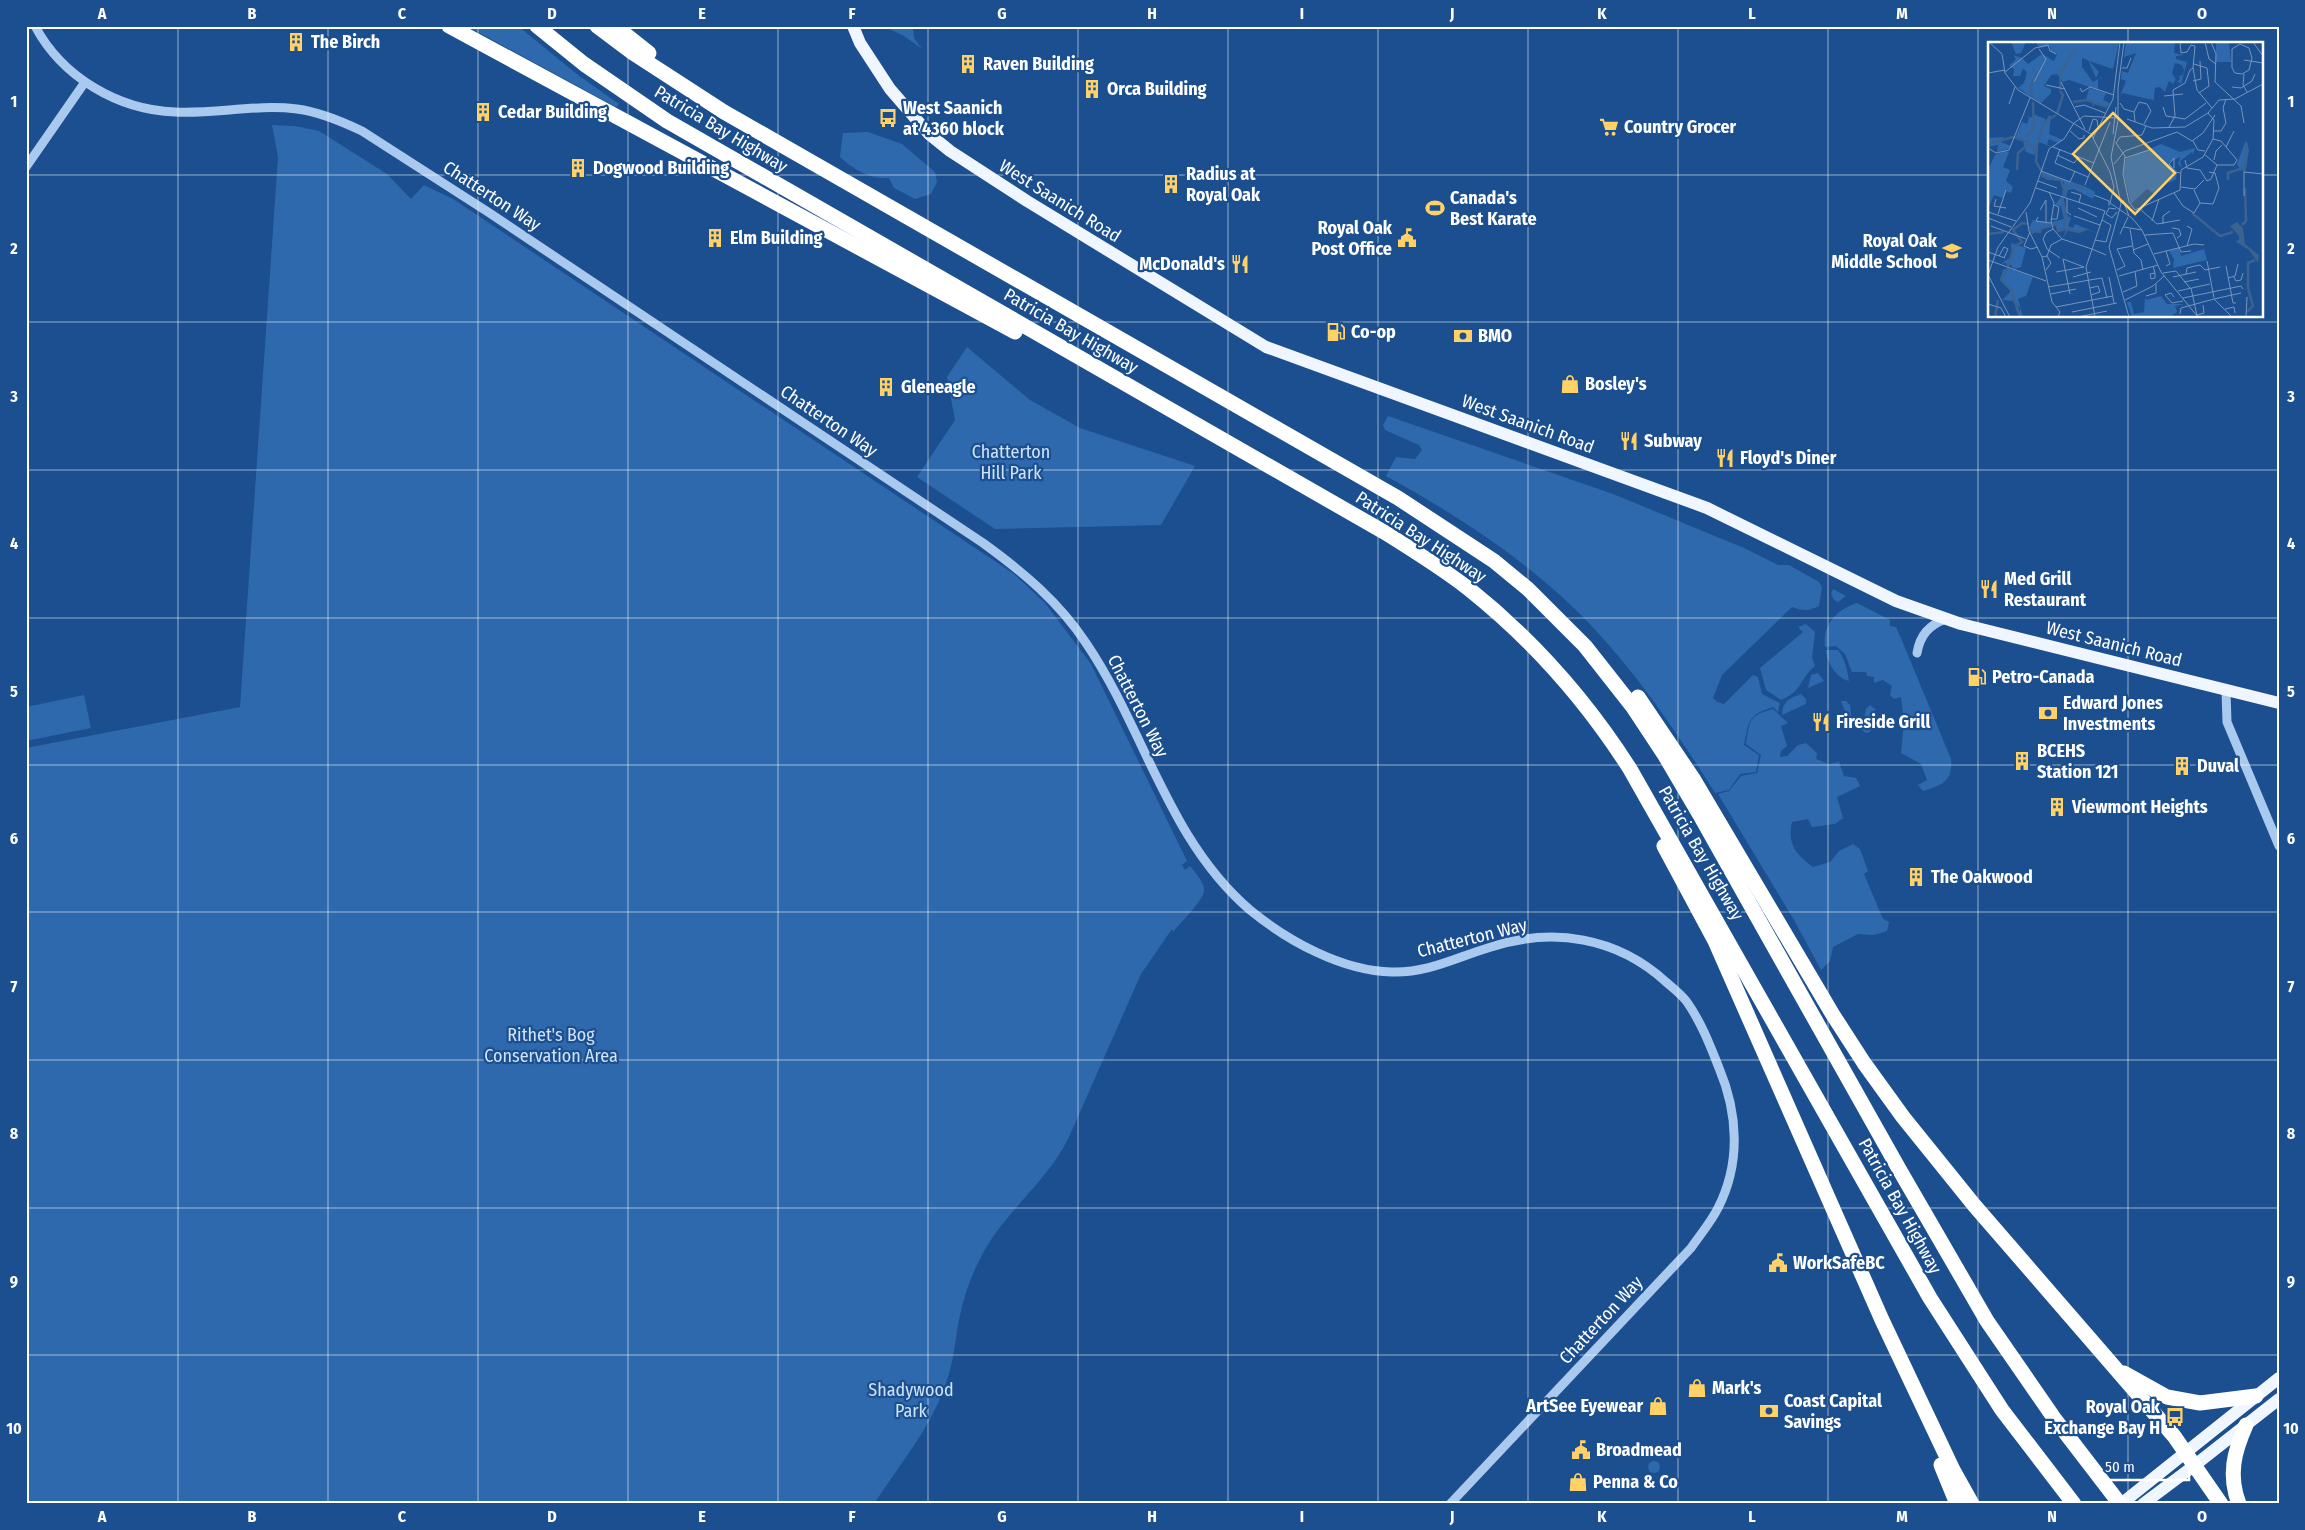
<svg xmlns="http://www.w3.org/2000/svg" width="2305" height="1530" font-family="'Fira Sans Condensed',sans-serif">
<rect width="100%" height="100%" fill="#1b4f8f"/>
<g fill="#2e69ad">
<polygon points="467,26 518,26 578,75 619,104 616,107"/>
<polygon points="883,26 913,26 914,38 922,49 904,36"/>
<path d="M272 125 295 126 319 131 387 174 411 199 424 185 453 199 1014 574 1045 603 1091 664 1187 861 1182 865 1185 870 1190 866C1195 873 1205 882 1204 891 1203 901 1180 923 1173 932L1172 929 1141 974 1069 1137C1047 1183 1003 1212 980 1259 970 1278 963 1299 959 1320 955 1340 954 1360 947 1380 933 1425 900 1464 874 1504H26V748L240 707 278 157Z"/>
<path d="M868 132 902 144 935 172 937 182 931 194 915 199 894 188 889 178C872 180 852 169 840 157L843 133Z"/>
<polygon points="967,347 1030,400 1080,428 1195,466 1161,525 995,529 917,477 955,420 947,377"/>
<path d="M1388 416 1613 494 1744 548 1778 565H1789L1819 582 1822 587 1819 606C1809 611 1803 611 1792 607L1722 675 1713 698 1717 702 1724 704 1753 675 1758 677 1762 694 1780 703 1778 712 1773 707C1748 715 1749 720 1744 745L1759 755 1756 772 1740 774 1729 790 1715 793C1672 724 1621 650 1561 596 1508 548 1448 510 1386 476L1396 457 1415 459 1422 450 1419 445 1385 430 1383 425Z"/>
<polygon points="1833,589 1846,596 1838,602 1834,600 1831,594"/>
<path d="M1857 603 1890 620V626L1896 627 1903 643 1951 759C1953 782 1942 785 1923 791L1918 785 1927 780 1921 764 1901 753 1904 721 1901 697 1894 699 1890 695 1892 686 1883 680 1874 683V677L1867 676 1866 672H1852L1845 654 1836 646 1825 647C1822 625 1837 609 1857 603Z"/>
<path d="M1806 624 1815 632 1812 658 1815 666C1799 679 1803 691 1781 700L1766 690 1760 668 1803 632 1798 627Z"/>
<path d="M1826 650H1838C1845 659 1847 669 1849 681 1836 678 1827 663 1826 650Z"/>
<polygon points="1818,673 1824,681 1808,688 1811,675"/>
<path d="M1801 694 1806 699V704L1782 715C1783 700 1789 699 1801 694Z"/>
<polygon points="84,695 91,728 26,741 26,707"/>
<polygon points="1841,701 1846,701 1850,705 1853,731"/>
<polygon points="1870,705 1876,710 1873,712 1873,715 1877,715 1873,729 1868,733 1864,732 1862,729 1866,709"/>
<path d="M1773 709 1788 723 1781 726 1787 746 1781 751 1780 757 1787 756 1798 745 1806 743 1817 753 1816 759 1829 764 1839 762 1844 776 1856 778 1860 786 1837 797 1843 818 1835 824 1812 827 1808 819 1792 822C1787 845 1796 854 1813 867L1830 862 1839 851 1853 844 1860 849 1868 871 1864 874 1883 919 1889 922 1887 931 1874 935 1858 934 1833 947 1830 961 1821 970 1794 920 1718 794 1729 791 1741 776 1757 773 1761 755 1746 744C1750 720 1748 716 1773 709Z"/>
<circle cx="1654" cy="1467" r="6"/>
</g>
<g fill="none" stroke-linecap="round" stroke-linejoin="round">
<g stroke="#a9c9ee" stroke-width="9">
<path d="M35 26C62 77 118 110 175 112 216 114 256 104 297 109 320 112 341 121 362 131L488 212 983 543C1023 572 1059 602 1086 643 1145 730 1168 840 1250 910 1288 941 1342 971 1392 972 1429 973 1457 957 1491 947 1553 927 1617 937 1666 982 1673 988 1682 995 1687 1002 1701 1022 1710 1045 1719 1068 1738 1113 1741 1163 1718 1208 1711 1222 1700 1235 1691 1248L1450 1504"/>
<polyline points="26,167 85,82"/>
<path d="M1917 653C1920 635 1929 625 1946 619"/>
<polyline points="2226,691 2227,722 2279,846"/>
</g>
<g stroke="#f0f6ff" stroke-width="12">
<polyline points="853,26 860,43 890,89 929,134 950,151 1027,201 1266,347 1707,508 1896,601 1961,624 2279,703"/>
<polyline points="2121,1504 2279,1378"/>
<polyline points="2143,1504 2195,1465 2279,1399"/>
</g>
<g stroke="#fff" stroke-width="15">
<polyline points="449,26 1015,332"/>
<path d="M537 26 584 64 667 121 1384 532C1413 550 1442 568 1469 589 1533 640 1586 700 1630 769L1930 1298 2002 1410 2074 1504"/>
<polyline points="597,26 633,53 724,112 1398,498 1494,561 1528,589 1585,646 1633,707 1664,754 1701,817 1899,1169 1987,1321 2054,1418 2120,1504"/>
<polyline points="615,26 649,53"/>
<polyline points="1638,697 1694,780 1833,1015 1864,1063 1903,1117 1974,1205 2174,1436 2221,1504"/>
<polyline points="1664,846 1715,941 1882,1320 1953,1470 1972,1504"/>
<polyline points="2124,1373 2167,1397 2200,1403 2256,1396"/>
<polyline points="1941,1465 1957,1504"/>
<path d="M2239 1504C2228 1475 2234 1452 2246 1425"/>
</g>
</g>
<path fill="none" stroke="#fff" stroke-width="1" stroke-opacity="0.55" d="M178 26V1504M328 26V1504M478 26V1504M628 26V1504M778 26V1504M928 26V1504M1078 26V1504M1228 26V1504M1378 26V1504M1528 26V1504M1678 26V1504M1828 26V1504M1978 26V1504M2128 26V44M26 175H1989M2261 175H2279M2128 316V1504M26 322H2279M26 470H2279M26 618H2279M26 765H2279M26 912H2279M26 1060H2279M26 1208H2279M26 1355H2279"/>
<defs>
<g id="building-bare" transform="scale(1.5)"><path d="M-4-6H4V6H1V3H-1V6H-4ZM-2.5-4.3h1.7v1.8h-1.7ZM.8-4.3h1.7v1.8H.8ZM-2.5-1h1.7V.8h-1.7ZM.8-1h1.7V.8H.8Z" fill="#ffd166" stroke="#1b4f8f" stroke-width="2.5" paint-order="stroke"/></g>
<g id="bus-bare" transform="scale(1.5)"><path d="M-5-6H5V4H4V6H2V4H-2V6H-4V4H-5ZM-3.5-4V0h7V-4ZM-3.5 1.2v1.5H-2V1.2ZM2 1.2v1.5H3.5V1.2Z" fill="#ffd166" stroke="#1b4f8f" stroke-width="2.5" paint-order="stroke"/></g>
<g id="supermarket-bare" transform="scale(1.5)"><path d="M-6-5.5h2.5l.6 2H6L4.5 2H-2.5L-4.4-4H-6ZM-1.5 3.2a1.3 1.3 0 1 0 .1 0ZM3 3.2a1.3 1.3 0 1 0 .1 0Z" fill="#ffd166" stroke="#1b4f8f" stroke-width="2.5" paint-order="stroke"/></g>
<g id="stadium-bare" transform="scale(1.5)"><path d="M0-5a6.5 5 0 1 0 0 10a6.5 5 0 1 0 0-10ZM-3.5-1.8h7v3.6h-7Z" fill="#ffd166" stroke="#1b4f8f" stroke-width="2.5" paint-order="stroke"/></g>
<g id="civic-bare" transform="scale(1.5)"><path d="M-.6-6.5H3V-4.5H.6V-3L4-1V1h2V6H-6V1h2V-1L-.6-3ZM-1.2 2.5V6h2.4V2.5Z" fill="#ffd166" stroke="#1b4f8f" stroke-width="2.5" paint-order="stroke"/></g>
<g id="school-bare" transform="scale(1.5)"><path d="M0-5L7-2L0 1L-7-2ZM-4 1L0 2.5L4 1V4Q0 6-4 4Z" fill="#ffd166" stroke="#1b4f8f" stroke-width="2.5" paint-order="stroke"/></g>
<g id="restaurant-bare" transform="scale(1.5)"><path d="M-5-6h1v4h1v-4h1v4h1v-4h1v5L-1.5 .5V6h-2V.5L-5-1ZM5-6V6H3V1.5H1.5Q1.5-4 5-6Z" fill="#ffd166" stroke="#1b4f8f" stroke-width="2.5" paint-order="stroke"/></g>
<g id="fuel-bare" transform="scale(1.5)"><path d="M-5.5-6h7V0h2V4h1.3V-2.5L3-4.5l.8-.8L6-3V5H2.5V1h-1V6h-7ZM-4.2-4.7v3.2H.2V-4.7Z" fill="#ffd166" stroke="#1b4f8f" stroke-width="2.5" paint-order="stroke"/></g>
<g id="bank-bare" transform="scale(1.5)"><path d="M-6-4H6V4H-6ZM0-2.3a2.3 2.3 0 1 0 0 4.6a2.3 2.3 0 1 0 0-4.6Z" fill="#ffd166" stroke="#1b4f8f" stroke-width="2.5" paint-order="stroke"/></g>
<g id="shop-bare" transform="scale(1.5)"><path d="M-5-2.5h2.3a2.7 3.5 0 0 1 5.4 0H5L5.5 6h-11ZM-1.5-2.5h3a1.5 2.3 0 0 0-3 0Z" fill="#ffd166" stroke="#1b4f8f" stroke-width="2.5" paint-order="stroke"/></g>
</defs>
<g fill-rule="evenodd">
<use href="#building-bare" x="296" y="42"/>
<use href="#building-bare" x="968" y="64"/>
<use href="#building-bare" x="1092" y="89"/>
<use href="#building-bare" x="483" y="112"/>
<use href="#bus-bare" x="888" y="118"/>
<use href="#supermarket-bare" x="1609" y="127"/>
<use href="#building-bare" x="578" y="168"/>
<use href="#building-bare" x="1171" y="184"/>
<use href="#stadium-bare" x="1435" y="208"/>
<use href="#building-bare" x="715" y="238"/>
<use href="#civic-bare" x="1407" y="238"/>
<use href="#school-bare" x="1952" y="251"/>
<use href="#restaurant-bare" x="1240" y="264"/>
<use href="#fuel-bare" x="1336" y="332"/>
<use href="#bank-bare" x="1463" y="336"/>
<use href="#shop-bare" x="1570" y="384"/>
<use href="#building-bare" x="886" y="387"/>
<use href="#restaurant-bare" x="1629" y="441"/>
<use href="#restaurant-bare" x="1725" y="458"/>
<use href="#restaurant-bare" x="1989" y="589"/>
<use href="#fuel-bare" x="1977" y="677"/>
<use href="#bank-bare" x="2048" y="713"/>
<use href="#restaurant-bare" x="1821" y="722"/>
<use href="#building-bare" x="2022" y="761"/>
<use href="#building-bare" x="2182" y="766"/>
<use href="#building-bare" x="2057" y="807"/>
<use href="#building-bare" x="1916" y="877"/>
<use href="#civic-bare" x="1778" y="1263"/>
<use href="#shop-bare" x="1697" y="1388"/>
<use href="#shop-bare" x="1658" y="1406"/>
<use href="#bank-bare" x="1769" y="1411"/>
<use href="#bus-bare" x="2175" y="1417"/>
<use href="#civic-bare" x="1581" y="1450"/>
<use href="#shop-bare" x="1578" y="1482"/>
</g>
<g text-anchor="middle" dominant-baseline="central" stroke-width="4.5" stroke-linejoin="round" paint-order="stroke">
<g font-size="18" font-weight="bold" fill="#fff" stroke="#1b4f8f" text-anchor="start">
<text x="311" y="42">The Birch</text>
<text x="983" y="64">Raven Building</text>
<text x="1107" y="89">Orca Building</text>
<text x="903" y="108">West Saanich<tspan x="903" dy="21">at 4360 block</tspan></text>
<text x="498" y="112">Cedar Building</text>
<text x="1624" y="127">Country Grocer</text>
<text x="593" y="168">Dogwood Building</text>
<text x="1186" y="174">Radius at<tspan x="1186" dy="21">Royal Oak</tspan></text>
<text x="1450" y="198">Canada's<tspan x="1450" dy="21">Best Karate</tspan></text>
<text x="1392" y="228" text-anchor="end">Royal Oak<tspan x="1392" dy="21">Post Office</tspan></text>
<text x="730" y="238">Elm Building</text>
<text x="1937" y="241" text-anchor="end">Royal Oak<tspan x="1937" dy="21">Middle School</tspan></text>
<text x="1225" y="264" text-anchor="end">McDonald's</text>
<text x="1351" y="332">Co-op</text>
<text x="1478" y="336">BMO</text>
<text x="1585" y="384">Bosley's</text>
<text x="901" y="387">Gleneagle</text>
<text x="1644" y="441">Subway</text>
<text x="1740" y="458">Floyd's Diner</text>
<text x="2004" y="579">Med Grill<tspan x="2004" dy="21">Restaurant</tspan></text>
<text x="1992" y="677">Petro-Canada</text>
<text x="2063" y="703">Edward Jones<tspan x="2063" dy="21">Investments</tspan></text>
<text x="1836" y="722">Fireside Grill</text>
<text x="2037" y="751">BCEHS<tspan x="2037" dy="21">Station 121</tspan></text>
<text x="2197" y="766">Duval</text>
<text x="2072" y="807">Viewmont Heights</text>
<text x="1931" y="877">The Oakwood</text>
<text x="1793" y="1263">WorkSafeBC</text>
<text x="1712" y="1388">Mark's</text>
<text x="1784" y="1401">Coast Capital<tspan x="1784" dy="21">Savings</tspan></text>
<text x="1643" y="1406" text-anchor="end">ArtSee Eyewear</text>
<text x="2160" y="1407" text-anchor="end">Royal Oak<tspan x="2160" dy="21">Exchange Bay H</tspan></text>
<text x="1596" y="1450">Broadmead</text>
<text x="1593" y="1482">Penna &amp; Co</text>
</g>
<g font-size="18" fill="#fff" stroke="#1b4f8f">
<text transform="translate(721 129) rotate(31)">Patricia Bay Highway</text>
<text transform="translate(492 196) rotate(33)">Chatterton Way</text>
<text transform="translate(1060 201) rotate(32)">West Saanich Road</text>
<text transform="translate(1071 331) rotate(30)">Patricia Bay Highway</text>
<text transform="translate(829 421) rotate(34)">Chatterton Way</text>
<text transform="translate(1528 424) rotate(20)">West Saanich Road</text>
<text transform="translate(1421 537) rotate(33)">Patricia Bay Highway</text>
<text transform="translate(2114 644) rotate(14)">West Saanich Road</text>
<text transform="translate(1138 706) rotate(63)">Chatterton Way</text>
<text transform="translate(1701 853) rotate(60)">Patricia Bay Highway</text>
<text transform="translate(1472 938) rotate(-14)">Chatterton Way</text>
<text transform="translate(1900 1206) rotate(61)">Patricia Bay Highway</text>
<text transform="translate(1601 1320) rotate(-47)">Chatterton Way</text>
</g>
<g font-size="18" fill="#cfe3fa" stroke="#1b4f8f">
<text x="1011" y="452">Chatterton<tspan x="1011" dy="21">Hill Park</tspan></text>
<text x="551" y="1035">Rithet's Bog<tspan x="551" dy="21">Conservation Area</tspan></text>
<text x="911" y="1390">Shadywood<tspan x="911" dy="21">Park</tspan></text>
</g>
</g>
<g transform="translate(1988 42)">
<rect width="275" height="275" fill="#1b4f8f"/>
<path d="M23 0H38L33 11 28 12ZM48 0H131L125 27 101 19 111 30 108 36 100 18 94 16V25L105 40 113 35H115L110 37V48L81 38 75 40 69 32 63 33 56 44 63 47V51L53 61 30 46 36 41 39 30 35 27 32 34H25L26 27 21 24 28 17 25 13 34 16 40 22 54 12 66 19 69 12 63 10 62 4 51 6ZM138 0H187L186 11 196 13 188 14V17L199 20 193 42 187 38 185 42 181 39 177 50 172 45 167 46 165 63V58L134 51 132 54 138 39 133 37 134 29 140 31 148 11 136 15ZM187 21 194 23 196 28 195 33 191 34 192 37 189 40 184 31ZM228 0H241L243 20H228ZM101 46 118 51 115 58 122 61 119 65 107 62 104 65 105 61 98 58ZM45 72 57 77V82L61 73 63 74 61 92 75 98 70 101 61 97 59 102 64 105 51 100 46 113 57 117 38 110 35 99 27 96 34 80 39 82 41 76 36 73 43 76ZM16 95 13 100 23 104 20 107 9 110 10 103 0 105V96ZM258 98 261 108 258 127 253 129 249 122ZM173 102 192 110 207 106 205 113 204 110 192 119 194 126 190 122 192 115 180 121 189 130 188 137 181 141 180 137 168 153 159 147 143 162 135 129 138 117ZM17 109 21 110 15 125 22 128 18 139 25 145 23 151 18 149 15 156 6 153 0 167V128L7 113ZM54 130 96 144 107 150 105 157 86 147 80 148 78 155 74 154 76 140 53 135ZM73 155 76 156 77 172 83 176 80 184 85 186 87 182 109 191 99 188 87 190 81 186 75 196 78 187 70 189 69 183H64V180L76 177 73 164 67 163ZM45 178 62 181 63 183 44 192 41 186ZM23 201 38 206 33 225 26 227 21 221 20 225 18 221 13 222 24 214ZM191 206 193 214 216 207 219 218 185 226 186 217 181 209ZM20 226 45 235 38 254 30 257 35 275H31L32 266 25 259 14 258 23 249 12 238 15 228ZM173 254 179 262H197L187 264 189 270 182 275H144L139 260H143L146 272 156 270 157 255 158 258Z" fill="#2e69ad" fill-rule="evenodd"/>
<path d="M249 180 255 186 257 202 271 213 270 221 261 208 247 199 251 198V194L242 184Z" fill="#3c6290"/>
<path fill="none" stroke="#3c6290" stroke-width="2.5" d="M72 48 73 30 87 7M45 56 42 46 49 31M85 60 99 58 119 65M69 72 75 53 72 49M68 73 56 80 49 103 48 120 58 136 73 138 77 151 75 154M38 95 46 86 45 60M0 102 25 95 40 100 48 111M29 128 30 111 41 102M256 130 259 101M240 138V131L255 126M76 146 88 144 95 147M204 171 232 194 245 190M64 183 68 182 70 189 77 187 76 180 79 176 74 155M254 183 258 179 257 146M77 187 91 190 98 187M42 188 52 190 53 186 63 184M0 192 16 190M20 225 26 205 34 200 25 188 34 181 41 182M20 226 13 237 23 248 32 275M259 270 265 264 260 246V221L267 218M7 275 10 258"/>
<path fill="none" stroke="#7695bc" stroke-width="1" d="M1 0 14 12 17 31 30 48 103 92 122 130 126 145 122 161 144 176 154 188 173 230 210 275M136 0 130 46V79L123 115 133 162 121 205 141 275M192 0 193 11 199 10 203 3 207 4 205 26 209 48 224 66M217 0 221 17 228 22M223 0 228 12 227 40 253 64 256 81M265 0 275 14M252 2 261 6 264 16 261 28 254 32 247 31 244 26V7ZM256 18 275 21M206 22 219 26 221 44 211 51M134 26H139L143 16M17 30 47 6 60 3 62 9 68 12M0 31 17 28M256 32 255 43 259 50M205 39 213 37 212 19M46 40 58 17 51 7M73 40 97 87M58 43 77 47M244 45 253 46 264 39 267 32M92 46 94 50 102 45 126 53M176 54 195 52M132 61 136 67 146 70 147 80M21 62 27 45M87 65 96 63 117 71M175 65 178 74 197 77 218 61M146 70 151 60 159 62 163 69 156 82M139 77 164 86 197 85 220 71 231 58 247 57 275 42M181 85 187 74 185 48 197 41 202 28 205 26M81 88 91 97 96 96V93M101 89 105 77 109 78 110 85M225 89H233L238 81 235 66 238 57M189 90 204 99 215 91 227 73M125 92 128 65M105 96 125 57 132 0M225 97 233 99 249 118 246 123H229M205 99 210 108 217 109M65 105 106 121M238 105 246 89M0 106 8 111 21 108 42 56M72 107 67 121 100 135M216 112 229 123M69 113 86 121 91 115M137 116 164 107 162 108M197 118 199 126 212 128 219 139 223 137 229 123M226 118 228 109 234 103M126 122 137 109 189 90M186 126V116L181 122 188 130 192 131M53 129 82 140 87 129M50 139 69 146M97 143 122 80M193 145 207 147 216 138M48 146 117 169M61 150 66 161 63 179 65 187 74 197 104 207M83 150 93 153 91 160M186 151 195 164 206 171 212 161 206 148M106 153 121 159V164M256 154V130L275 132M79 156V170L83 173M8 157 6 164 18 166M135 158 141 174M212 161 225 162 231 146 227 131 221 130M90 166 109 175M128 167 121 166 118 172 124 176 129 170M152 167 169 182 192 178M52 168 58 158V180M147 168 192 148 193 128 215 115 225 97 226 78 220 71M147 168 141 160 135 132 137 114 128 101 132 95 154 93 158 84M0 170 28 179M38 170 41 189 54 215 64 260 72 270 70 275M10 172 18 148M86 174 112 183M50 175 48 179 63 181M0 176 23 185M63 177H69L71 165 66 163M164 179 171 157M175 182V174L182 169M3 184 38 197M199 184 204 187 199 204M136 185 154 188M184 186 191 187 193 193 189 196M65 187 58 191 55 197 59 207 72 216M142 187 146 211 153 218 155 228M42 190 36 204 43 207 50 205M132 192 140 175M157 193 185 191 193 210 203 209M107 198 118 200 123 183 114 178M104 207 118 213M145 208 160 202M178 209 182 222 178 224M0 210 17 216M166 212 206 202 216 203M11 214 16 205 20 207 16 216M54 215 59 214 63 203 74 197M0 218 58 239M219 219 226 256M165 224 167 231V236L163 237 162 232 167 231M238 224 245 261H248M58 228 63 221 59 214M129 228 137 224 129 207 144 204M68 230 96 225M175 231 188 229 202 246M198 232 199 226 207 224 212 223 217 228 232 225M0 233 10 205 42 161 61 107 76 97 86 81 96 74 129 76M0 233 22 275M131 234 170 223M85 235 103 230M121 235 126 261M185 235 208 230M246 235 248 239 253 238 255 231M240 236 247 234 250 222M196 240 211 237M60 245 114 236 119 256M102 246 110 244 112 250 103 253M203 246 209 274M190 249 222 242M135 250 149 244 147 230M63 252 88 247M82 252 75 217 96 225M158 254 168 251V242M186 255 183 251 177 253 184 261 195 259M195 256 253 244 255 247M226 257 253 251M226 257 244 275M137 258 165 244 176 234M0 262 13 266 18 275M68 265 125 254M237 267 246 265 247 271M84 270 129 261M192 272 193 266 226 257M209 273 216 271 215 263M90 275 119 269M107 275 98 225 117 169M258 275 259 255"/>
<path fill="#ffd166" fill-opacity="0.15" stroke="#ffd166" stroke-width="2.5" d="M125 71 187 131 147 172 85 112Z"/>
<rect width="275" height="275" fill="none" stroke="#fff" stroke-width="2.5"/>
</g>
<rect width="2305" height="1530" fill="none" stroke="#1b4f8f" stroke-width="55"/>
<path d="M2098 1472v8h91v-8" fill="none" stroke="#ffffff" stroke-width="2.5"/>
<text x="2105" y="1472" font-size="15" fill="#ffffff" stroke="#1b4f8f" stroke-width="4" paint-order="stroke">50 m</text>
<rect x="28" y="28" width="2250" height="1474" fill="none" stroke="#fff" stroke-width="2"/>
<g font-size="16" text-anchor="middle" font-weight="bold" fill="#fff">
<text x="102" y="19">A</text>
<text x="252" y="19">B</text>
<text x="402" y="19">C</text>
<text x="552" y="19">D</text>
<text x="702" y="19">E</text>
<text x="852" y="19">F</text>
<text x="1002" y="19">G</text>
<text x="1152" y="19">H</text>
<text x="1302" y="19">I</text>
<text x="1452" y="19">J</text>
<text x="1602" y="19">K</text>
<text x="1752" y="19">L</text>
<text x="1902" y="19">M</text>
<text x="2052" y="19">N</text>
<text x="2202" y="19">O</text>
<text x="14" y="107">1</text>
<text x="2291" y="107">1</text>
<text x="14" y="254">2</text>
<text x="2291" y="254">2</text>
<text x="14" y="402">3</text>
<text x="2291" y="402">3</text>
<text x="14" y="549">4</text>
<text x="2291" y="549">4</text>
<text x="14" y="697">5</text>
<text x="2291" y="697">5</text>
<text x="14" y="844">6</text>
<text x="2291" y="844">6</text>
<text x="14" y="992">7</text>
<text x="2291" y="992">7</text>
<text x="14" y="1139">8</text>
<text x="2291" y="1139">8</text>
<text x="14" y="1287">9</text>
<text x="2291" y="1287">9</text>
<text x="14" y="1434">10</text>
<text x="2291" y="1434">10</text>
<text x="102" y="1522">A</text>
<text x="252" y="1522">B</text>
<text x="402" y="1522">C</text>
<text x="552" y="1522">D</text>
<text x="702" y="1522">E</text>
<text x="852" y="1522">F</text>
<text x="1002" y="1522">G</text>
<text x="1152" y="1522">H</text>
<text x="1302" y="1522">I</text>
<text x="1452" y="1522">J</text>
<text x="1602" y="1522">K</text>
<text x="1752" y="1522">L</text>
<text x="1902" y="1522">M</text>
<text x="2052" y="1522">N</text>
<text x="2202" y="1522">O</text>
</g>
</svg>
